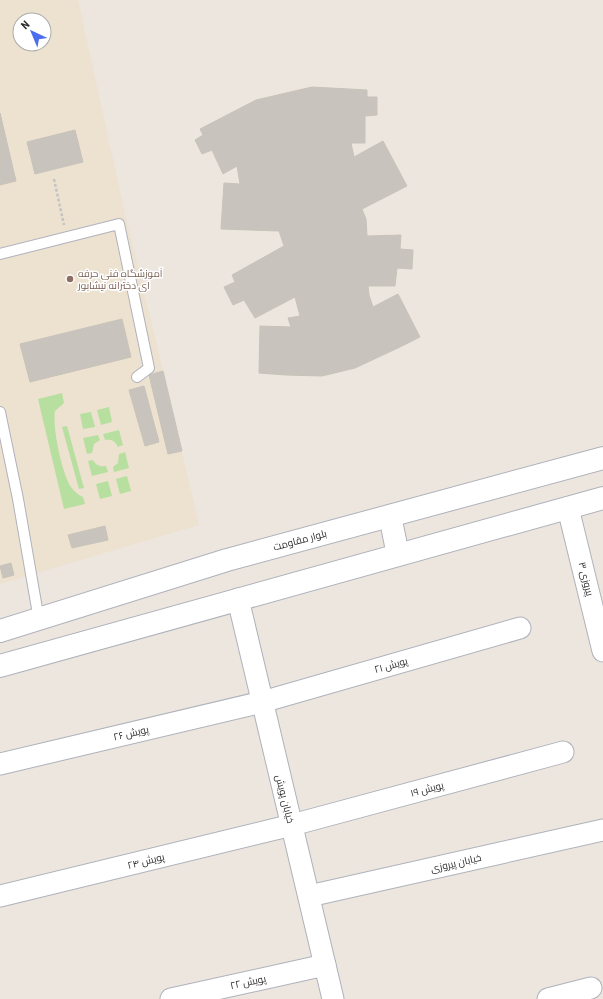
<svg xmlns="http://www.w3.org/2000/svg" width="603" height="999" font-family="'Roboto Condensed',Cairo,sans-serif">
<rect width="100%" height="100%" fill="#ece6df"/>
<path fill="#ede2d0" fill-rule="evenodd" d="M0 0H78L125 214 157 345 199 525 0 584ZM20 20H44V44H20Z"/>
<g fill="#b7df9f">
<path d="M62 393 64 403 55 411C52 426 62 474 71 487 74 491 78 495 83 497L85 504 64 509 38 399Z"/>
<polygon points="109,407 112,422 101,425 97,410"/>
<polygon points="91,412 95,427 83,429 80,414"/>
<polygon points="67,426 84,488 79,489 62,427"/>
<path d="M119 430 123 445 118 447C115 441 112 439 105 440L103 434Z"/>
<polygon points="98,435 100,440 94,444 92,453 87,454 83,438"/>
<polygon points="125,452 129,468 114,472 113,467 118,463 119,454"/>
<path d="M93 460C96 465 99 467 106 466L108 472 92 476 88 461Z"/>
<polygon points="127,476 131,491 120,494 116,479"/>
<polygon points="108,481 112,496 100,499 96,484"/>
</g>
<g fill="#c8c4bd" stroke="#c8c2b9">
<polygon points="312,87 367,90 367,97 377,97 377,115 365,116 365,143 351,143 354,157 383,141 407,186 362,209 366,219 367,236 401,235 400,249 413,250 412,269 397,268 395,286 368,286 369,295 373,307 398,294 420,337 400,347 355,368 322,376 286,375 259,373 260,326 291,327 288,318 300,316 295,297 255,318 244,300 233,305 224,287 235,282 232,275 284,246 279,231 221,229 224,183 240,184 237,166 223,174 212,150 202,154 195,140 203,135 200,129 256,100"/>
<polygon points="0,113 16,181 0,185"/>
<polygon points="75,130 83,162 35,174 27,142"/>
<polygon points="122,319 131,357 30,382 20,344"/>
<polygon points="163,371 182,451 168,454 149,375"/>
<polygon points="144,386 159,442 145,446 129,390"/>
<polygon points="105,526 108,540 72,548 68,535"/>
<polygon points="11,563 14,575 3,578 0,566"/>
</g>
<g fill="none" stroke-linecap="round" stroke-linejoin="round">
<g stroke="#afb2bb" stroke-width="12">
<g id="service">
<polyline points="0,254 119,224 149,368 137,377"/>
<polyline points="0,412 18,499 39,620"/>
</g>
</g>
<g stroke="#afb2bb" stroke-width="23">
<g id="minor">
<polyline points="568,508 603,651"/>
<polyline points="238,599 333,999"/>
<polyline points="0,764 262,702 520,628"/>
<polyline points="0,896 292,825 563,752"/>
<polyline points="309,896 603,830"/>
<polyline points="171,999 325,965"/>
<polyline points="548,999 591,988"/>
</g>
</g>
<g stroke="#afb2bb" stroke-width="24">
<g id="tertiary">
<polyline points="390,516 398,555"/>
<polyline points="0,631 227,560 603,458"/>
<polyline points="0,666 603,498"/>
</g>
</g>
<polyline stroke="#c4c4c4" stroke-width="2.5" stroke-dasharray="3 2" stroke-linecap="butt" points="54,179 64,225"/>
<use href="#service" stroke="#fff" stroke-width="10"/>
<use href="#minor" stroke="#fff" stroke-width="21"/>
<use href="#tertiary" stroke="#fff" stroke-width="22"/>
</g>
<circle fill="#8d6e63" stroke="#fff" stroke-width="1.5" cx="70" cy="279" r="4"/>
<g text-anchor="middle" dominant-baseline="central" stroke-width="3" stroke-linejoin="round" paint-order="stroke">
<g font-size="10" fill="#785e54" stroke="#fff" text-anchor="start">
<text x="78" y="273">آموزشگاه فنی حرفه<tspan x="78" dy="12">ای دخترانه نیشابور</tspan></text>
</g>
<g font-size="10" fill="#2c2c2c" stroke="#fff">
<text transform="translate(300 540) rotate(-15)">بلوار مقاومت</text>
<text transform="translate(586 579) rotate(76)">پیروزی ۳</text>
<text transform="translate(391 665) rotate(-16)">پویش ۲۱</text>
<text transform="translate(131 733) rotate(-13)">پویش ۲۶</text>
<text transform="translate(427 789) rotate(-15)">پویش ۱۹</text>
<text transform="translate(285 799) rotate(76)">خیابان پویش</text>
<text transform="translate(146 861) rotate(-14)">پویش ۲۴</text>
<text transform="translate(456 863) rotate(-13)">خیابان پیروزی</text>
<text transform="translate(248 982) rotate(-12)">پویش ۲۲</text>
</g>
</g>
<g transform="translate(32 32) rotate(316)"><circle r="19" fill="#ffffff" stroke="#ababab"/>
<path d="M0-3L7 15L0 10L-7 15Z" fill="#4b6eee"/>
<text y="-6" font-size="11" font-weight="bold" text-anchor="middle" fill="#2c2c2c">N</text>
</g>
</svg>
